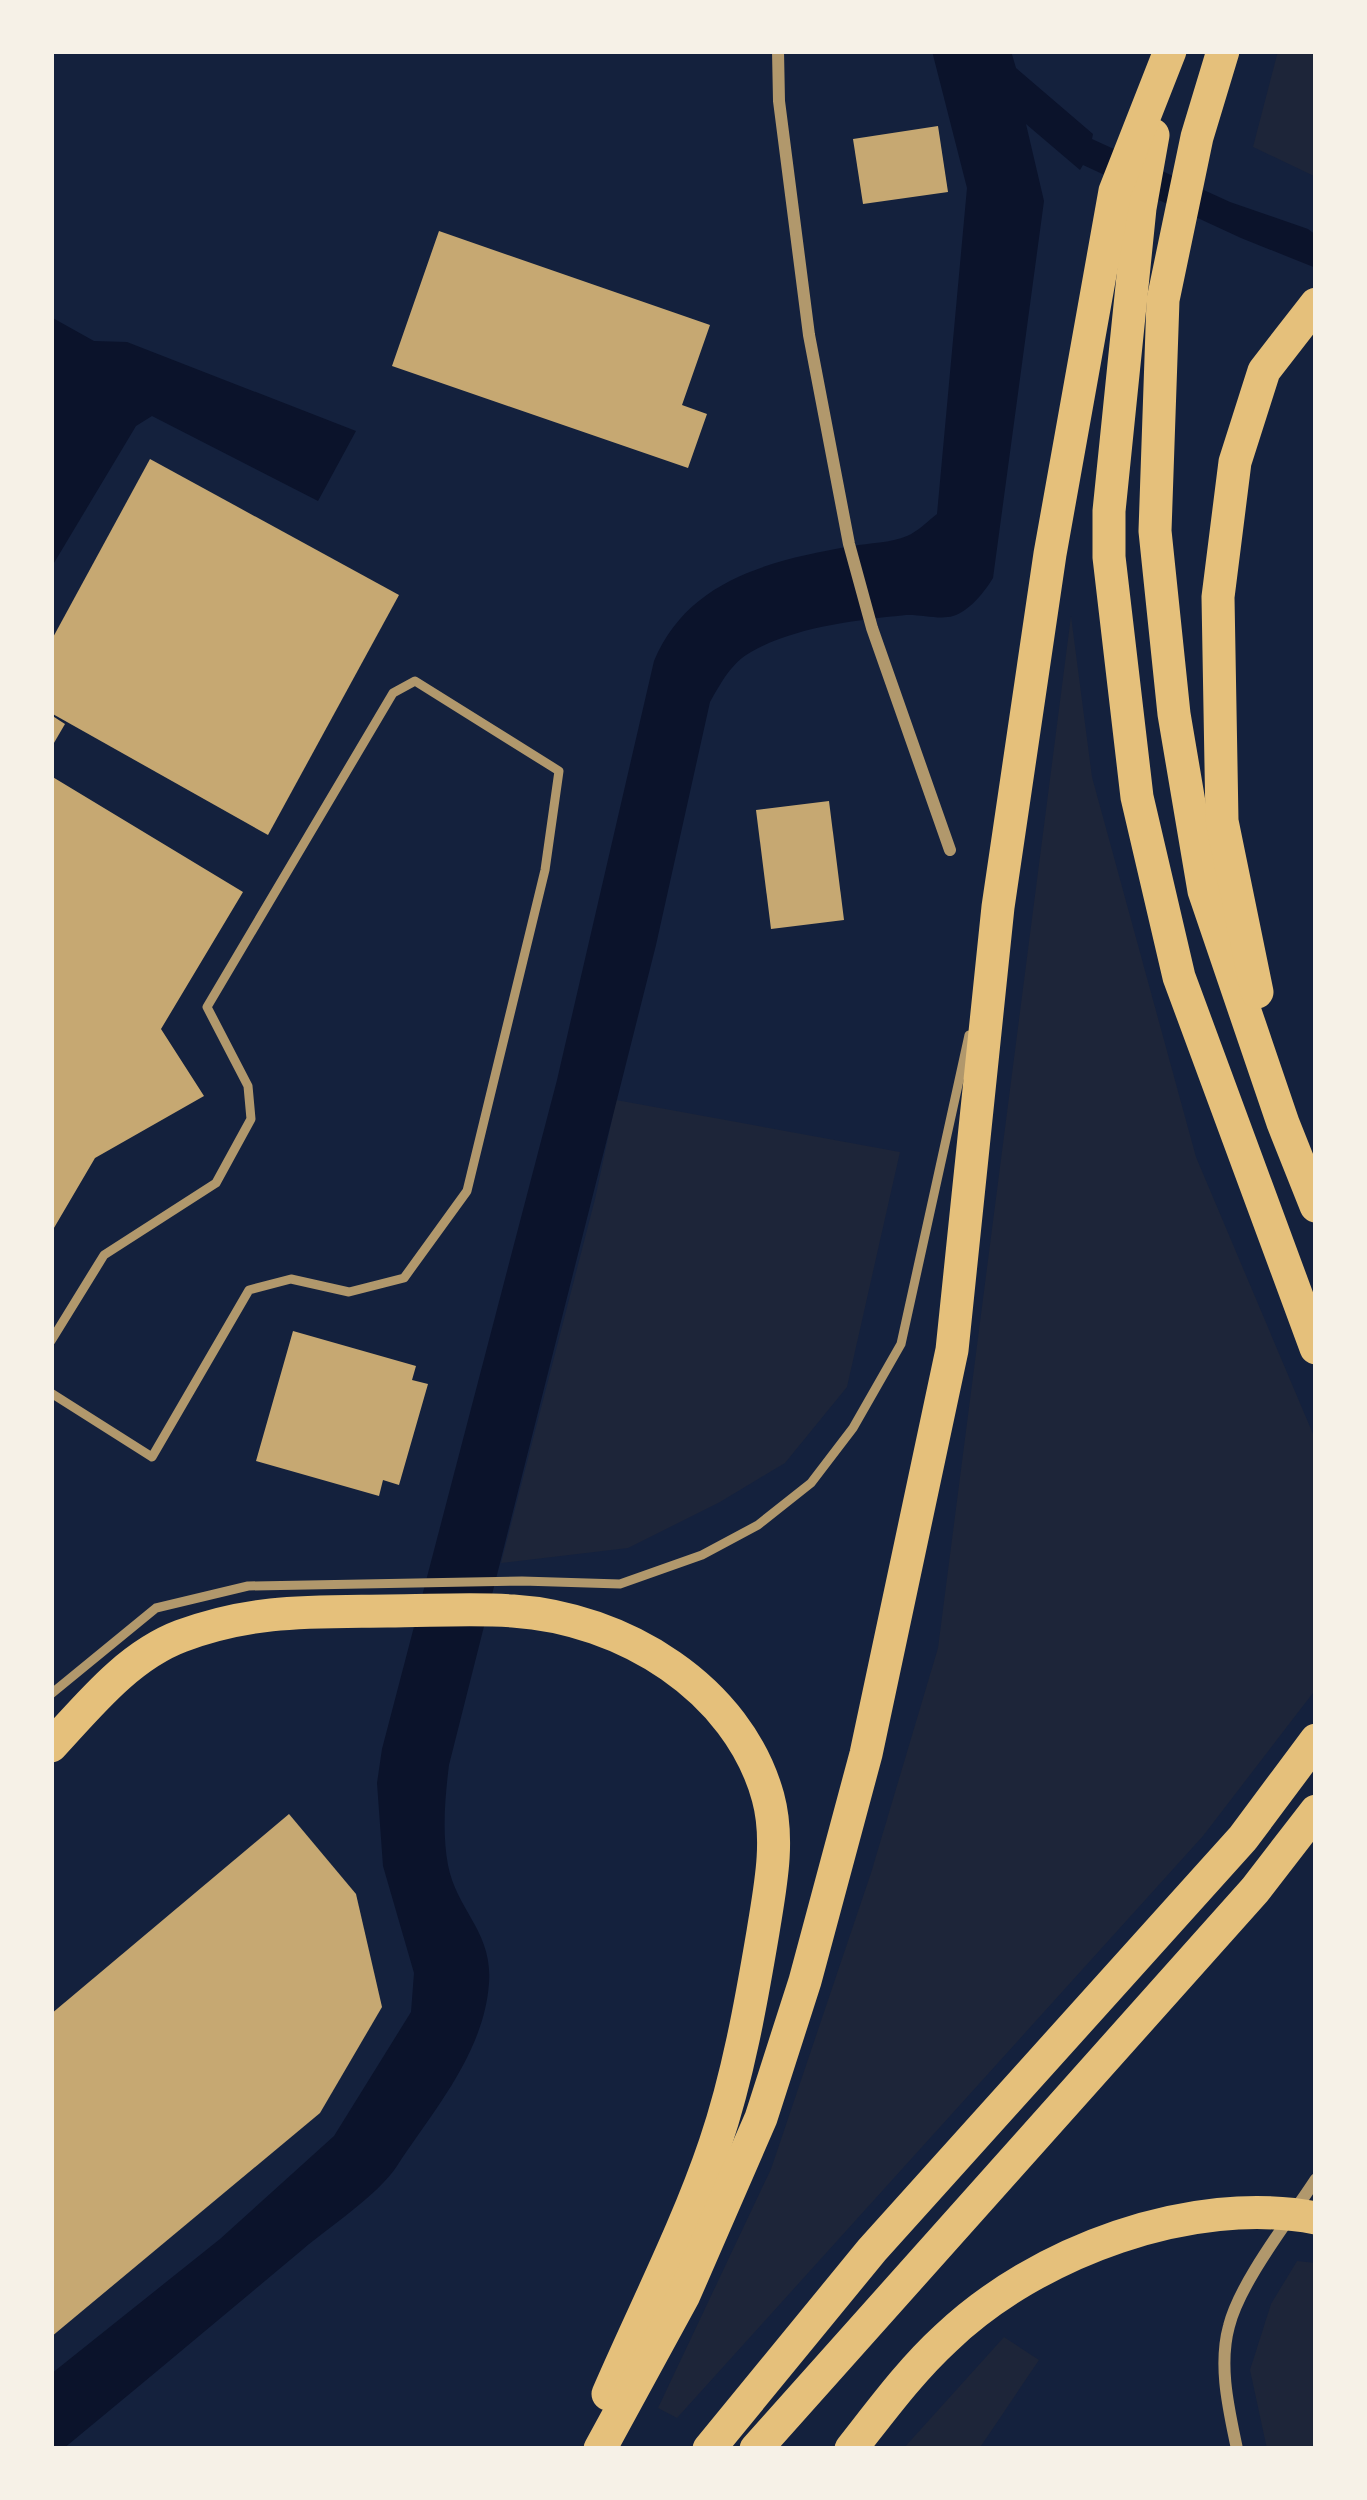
<svg xmlns="http://www.w3.org/2000/svg" width="1367" height="2500" font-family="'Roboto Condensed',sans-serif">
<rect width="100%" height="100%" fill="#14213d"/>
<g fill="#1d2539">
<polygon points="1278,51 1316,51 1316,177 1253,147"/>
<polygon points="1071,616 1092,777 1196,1157 1316,1441 1316,1689 1203,1836 677,2418 658,2408 771,2169 871,1873 938,1648"/>
<polygon points="616,1100 900,1152 847,1387 785,1463 720,1502 628,1548 501,1563 595,1199"/>
<polygon points="1297,2261 1316,2263 1316,2449 1267,2449 1250,2370 1271,2304"/>
<polygon points="1004,2337 1039,2360 979,2449 903,2449"/>
</g>
<g fill="#0b132b">
<path d="M932 51H1011L1016 68 1093 134 1092 139 1230 202 1308 229 1316 235V268L1241 238 1083 165 1080 170 1026 124 1044 201 993 578C985 591 970 611 953 616 940 620 920 614 906 615 857 620 794 627 751 652 731 663 721 683 710 702L656 945 449 1765C445 1797 442 1833 448 1865 457 1911 493 1932 489 1983 484 2054 432 2112 397 2166 378 2195 329 2227 302 2250 222 2317 143 2383 63 2449H51V2374L220 2239 334 2136 411 2012 414 1973 383 1866 377 1783 382 1749 557 1080 654 661C688 579 772 560 852 546 869 543 891 543 907 536 917 532 928 521 937 514L967 188Z"/>
<polygon points="51,317 94,341 127,342 356,431 318,501 152,416 136,426 51,568"/>
</g>
<g fill="#c6a872">
<polygon points="938,126 948,192 863,204 853,139"/>
<polygon points="439,231 710,325 682,405 707,414 688,468 392,366"/>
<polygon points="150,459 399,595 268,835 51,713 51,641"/>
<polygon points="51,715 65,724 51,748"/>
<polygon points="51,776 243,892 161,1029 204,1096 95,1158 51,1233"/>
<polygon points="829,801 844,920 771,929 756,810"/>
<polygon points="293,1331 416,1366 412,1380 428,1384 399,1485 383,1480 379,1496 256,1461"/>
<polygon points="289,1814 356,1894 382,2007 320,2113 51,2337 51,2014"/>
</g>
<g fill="none" stroke-linecap="round" stroke-linejoin="round">
<g stroke="#b1986c" stroke-width="9">
<polyline points="51,1341 104,1255 216,1183 251,1119 248,1086 207,1007 393,693 415,681 559,771 545,870 467,1191 404,1278 349,1292 291,1279 249,1290 152,1457 51,1393"/>
<polyline points="51,1694 156,1608 248,1586 522,1581 620,1584 702,1555 758,1525 811,1483 853,1428 901,1344 969,1035"/>
</g>
<g stroke="#b1986c" stroke-width="12">
<polyline points="778,51 779,101 809,335 849,544 872,628 950,850"/>
<path d="M1237 2449C1229 2410 1218 2366 1229 2326 1240 2282 1290 2219 1316 2179"/>
</g>
<g stroke="#e5c07b" stroke-width="33">
<polyline points="1223,51 1197,137 1163,300 1155,531 1174,714 1204,891 1283,1123 1316,1206"/>
<polyline points="1153,135 1140,208 1109,511 1109,557 1137,797 1179,977 1316,1348"/>
<polyline points="1257,992 1222,821 1218,597 1235,462 1264,371 1316,304"/>
<path d="M51 1746C89 1705 128 1656 181 1636 253 1609 312 1612 387 1611 429 1611 472 1608 513 1611 623 1618 738 1688 768 1797 780 1841 770 1888 763 1932 751 2003 738 2076 715 2144 687 2227 643 2313 608 2394"/>
<polyline points="600,2449 684,2295 761,2118 805,1981 866,1754 952,1350 998,907 1050,554 1115,191 1170,51"/>
<polyline points="709,2449 872,2250 1243,1838 1316,1740"/>
<polyline points="756,2449 1255,1890 1316,1811"/>
<path d="M851 2449C881 2411 910 2371 946 2338 1036 2252 1192 2194 1316 2218"/>
</g>
</g>
<rect width="1367" height="2500" fill="none" stroke="#f6f1e7" stroke-width="108"/>
</svg>
